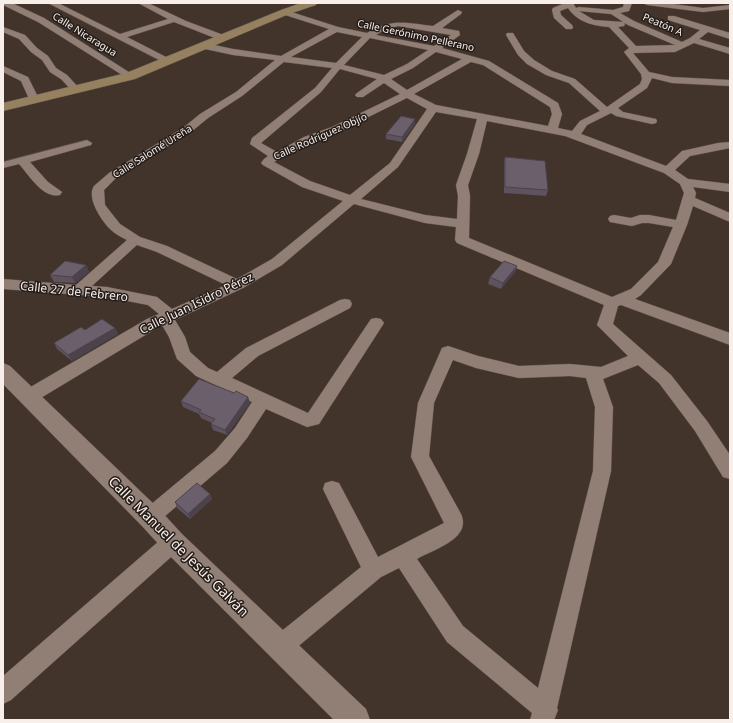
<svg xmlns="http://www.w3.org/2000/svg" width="733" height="723" font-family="'Noto Sans',sans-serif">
<rect width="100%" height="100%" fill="#42332b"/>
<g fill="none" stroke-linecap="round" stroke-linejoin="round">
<g stroke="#5e524b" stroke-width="1">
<g id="minor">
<polygon points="3,3 12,3 44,18 135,76 130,79 127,78 38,22 3,5"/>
<polygon points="48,3 58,3 120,34 168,19 138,3 148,3 186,21 226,36 227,38 223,41 220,40 174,22 127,37 170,59 172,61 170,63 167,64"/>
<path d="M565 3H573L576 8 579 7 613 10 623 7 624 3H632L629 11 620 13 634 21 682 42 690 38 700 30 668 20V16H674L730 33V39L708 32 699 39 730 48V54L694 43 675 52 633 53 649 72 672 77 730 80V86L672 83 652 78 647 88 618 108 623 112 656 119 657 121 656 123 652 124 616 116 611 113 587 125 581 134 666 166 682 151 718 143 730 142V148L690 156 675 170 688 179 730 184V192L693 187 696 193 695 198 730 213V222L693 206 687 225 671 264 641 295 635 299 730 333V345L621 305 618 306 613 324 671 375 707 421 730 455V479L723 477 695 431 659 383 638 365 603 379 613 407 611 471 557 708 558 710 554 720H530L532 713 447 642 399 568 381 577 289 654 281 657 273 654 270 646 273 638 361 567 323 489 325 483 332 481 339 483 378 557 444 523 411 457 418 403 442 348 448 346 478 356 519 366 570 364 601 367 628 356 597 325 604 305 457 243 455 240 456 227 425 223 354 204 282 265 243 288 175 320 185 337 190 352 208 368 217 372 246 348 340 300 345 299 350 300 352 304 350 308 258 356 232 378 308 413 371 319 376 318 381 319 384 323 319 424 307 427 266 409 247 438 227 463 157 523 150 526 143 523 140 517 143 511 215 451 235 428 252 402 196 376 177 359 169 337 162 325 34 402 28 404 22 402 20 397 22 392 147 319 159 314 148 305 107 297 3 289V279L76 285 127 240C121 237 115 234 110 229 102 221 86 198 94 186L109 173 183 128 200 114 236 92 275 60 233 55 205 49 202 48 201 46 202 44 205 43 233 49 281 56 329 29 282 14 281 12 285 10 338 27 367 33C392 18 406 23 433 26L458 10 462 12 461 14 442 28 459 31 460 35 442 48 489 61 558 103 562 114 558 128 572 131 580 121 600 111 569 83 546 75 527 64 518 55 506 35 507 33H513L524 51 534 60 552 71 575 79 607 107 640 84 642 79 641 74 624 52 629 48 609 27C594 26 577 22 568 8L560 11 561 15 572 25 573 27 572 29H566L554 18 552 10 553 8ZM579 11 611 14 628 25 675 45 636 46 618 27 624 26 625 24 624 22 594 20ZM398 26 451 35 434 46 376 35 384 30ZM337 32 362 37 336 63 291 57ZM370 38 428 50 407 64 384 75 344 65ZM436 52 462 59 407 90 391 79 413 68ZM284 62 332 68 315 88 252 138 250 144 268 156 264 159 261 163 263 165 302 187 343 201 272 259 237 279 167 246 140 237 120 224 105 205 104 190 117 177 191 132 208 118 242 96ZM471 62 483 65 550 107 552 114 548 126 436 105 414 94ZM340 69 377 79 357 93 355 95 357 97H363L384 83 400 94 332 127 304 137 277 152 261 143 321 92ZM407 98 427 109 390 163 350 195 310 181 274 162 312 141 340 131ZM436 112 477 119 467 154 456 185 458 196 457 219 425 215 361 199 398 167ZM487 121 565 136 664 173 680 184 684 193 676 220 649 215H640L631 218 614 215 610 216 608 219 610 222 632 226 642 223H649L673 227 658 262 631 289 612 297 469 238 470 196 468 185 479 154ZM137 245 157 252 226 285 172 309 157 297 107 287 92 286ZM453 360 476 368 519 378 570 376 586 378 595 407 593 471 538 688 463 626 417 559C434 549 472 539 461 514L429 456 434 403Z"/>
<polygon points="643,3 666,3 703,8 730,5 730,9 703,12 647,5"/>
<polygon points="3,27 25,35 37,48 48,56 56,68 67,75 79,88 81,90 79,92 73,92 61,79 50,72 42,60 31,52 19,39 3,32"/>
<polygon points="3,66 28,77 39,99 38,101 30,101 21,81 3,72"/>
<path d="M87 140 92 143 91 145 30 162 48 182 62 192 60 195C43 199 29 175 19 164L3 168V162Z"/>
<polygon points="173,532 180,535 183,542 180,549 11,700 3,704 3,676 166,535"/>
</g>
</g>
<g stroke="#5e524b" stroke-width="1">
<polygon id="tertiary" points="3,363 10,366 159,509 182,534 366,709 370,720 334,720 164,550 141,525 3,384"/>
</g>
<g stroke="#5e524b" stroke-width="1">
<polygon id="secondary" points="301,3 317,3 316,5 289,14 135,79 3,111 3,103 126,73 281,10"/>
</g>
<use href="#minor" fill="#917f76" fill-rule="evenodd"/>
<use href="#tertiary" fill="#917f76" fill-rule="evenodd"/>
<use href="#secondary" fill="#958160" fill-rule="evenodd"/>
</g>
<g fill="#5d525d">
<polygon points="415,124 402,142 386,139 386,134"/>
<polygon points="505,157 548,190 546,196 504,193 504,163"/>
<polygon points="86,265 89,272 75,283 54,282 50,275"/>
<polygon points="517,266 515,272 501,289 488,284 490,277"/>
<polygon points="115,328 118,334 72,361 57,349 54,343 85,330"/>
<polygon points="234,393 248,397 250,403 227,435 213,430 211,424 212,423 201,418 199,414 183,407 181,401"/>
<polygon points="210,494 212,499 190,519 177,508 175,502"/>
</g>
<g fill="#4c424c">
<polygon points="415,119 415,124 402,142 402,137"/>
<polygon points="86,265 89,272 75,283 72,277"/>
<polygon points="517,266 515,272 501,289 503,283"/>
<polygon points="115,328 118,334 72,361 68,355"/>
<polygon points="248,397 250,403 227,435 225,430"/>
<polygon points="210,494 212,499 190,519 188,514"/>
</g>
<g fill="#6c5f6c" stroke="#4c424c">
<polygon points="401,116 415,119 402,137 386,134"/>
<polygon points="505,157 545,161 548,190 505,187"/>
<polygon points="65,261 86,265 72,277 50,275"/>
<polygon points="504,261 517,266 503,283 490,277"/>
<polygon points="102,319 115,328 68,355 54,343 81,327 85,330"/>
<polygon points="199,379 234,393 236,391 248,397 225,430 211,424 215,419 199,412 201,410 181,401"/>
<polygon points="197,483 210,494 188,514 175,502"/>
</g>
<g text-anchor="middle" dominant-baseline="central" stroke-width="3" stroke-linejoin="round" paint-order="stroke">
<g font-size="10" fill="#f9efea" stroke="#231c19">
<text transform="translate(663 24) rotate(23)">Peatón A</text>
<text transform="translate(85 34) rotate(32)">Calle Nicaragua</text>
<text transform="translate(416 35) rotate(12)">Calle Gerónimo Pellerano</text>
<text transform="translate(320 136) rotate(-24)">Calle Rodríguez Objío</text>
<text transform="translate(152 151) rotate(-32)">Calle Salomé Ureña</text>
</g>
<g font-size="12" fill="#f9efea" stroke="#231c19">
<text transform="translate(74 291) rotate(6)">Calle 27 de Febrero</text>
<text transform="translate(196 303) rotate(-26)">Calle Juan Isidro Pérez</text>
</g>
<g font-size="14" fill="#f9efea" stroke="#231c19">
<text transform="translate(179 546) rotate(45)">Calle Manuel de Jesús Galván</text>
</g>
</g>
<rect width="733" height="723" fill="none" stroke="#f9efea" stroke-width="8"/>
</svg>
